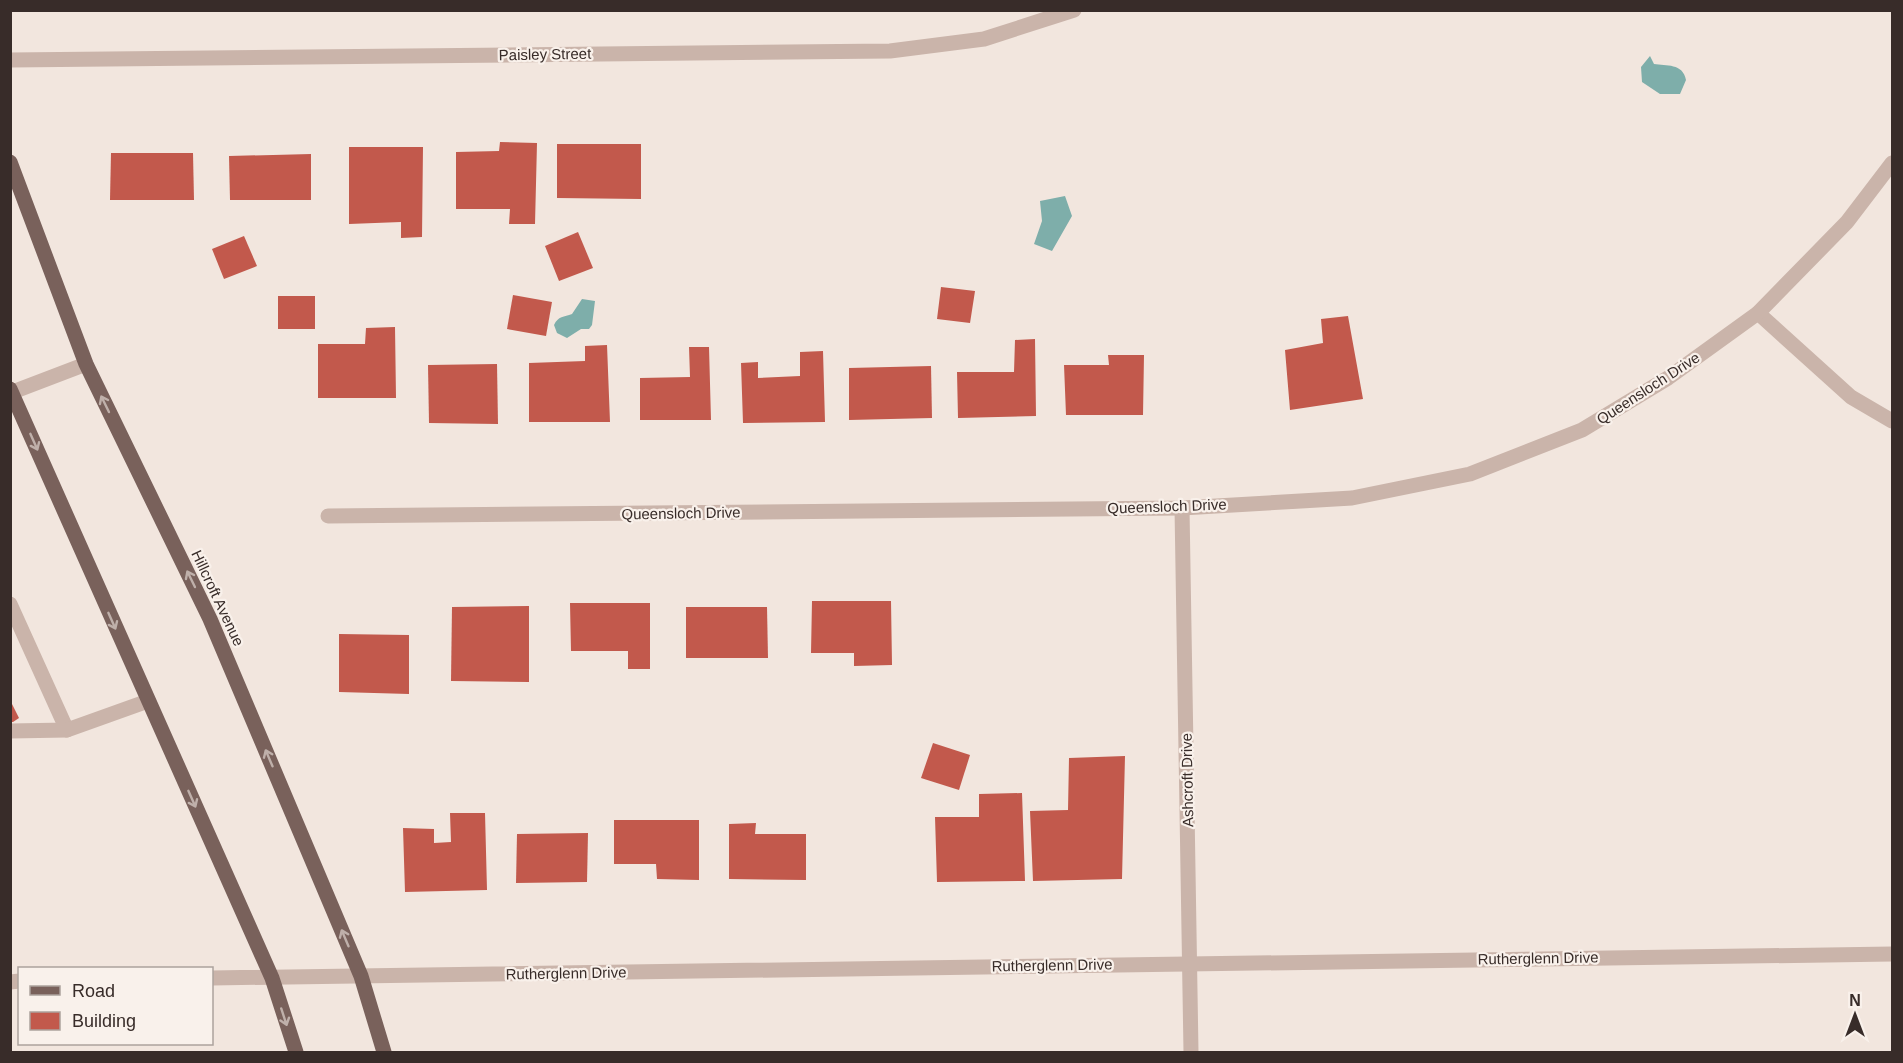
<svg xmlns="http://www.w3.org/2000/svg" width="1903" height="1063" font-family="Helvetica,sans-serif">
<rect width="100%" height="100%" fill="#f2e6de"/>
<g fill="#7eaeaa">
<path d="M1650 56 1654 64C1666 66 1683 63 1686 80L1680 94H1660L1642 82 1641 67Z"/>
<polygon points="1065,196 1072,216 1052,251 1034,244 1042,221 1040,201"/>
<path d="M582 299 595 301 592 325 589 329H581L567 338 557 333 554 325C558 316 564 317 572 314Z"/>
</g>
<g fill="#c2594c">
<polygon points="500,142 537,143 535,224 509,224 510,209 456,209 456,152 499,151"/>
<polygon points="557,144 641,144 641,199 557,198"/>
<polygon points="349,147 423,147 422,237 401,238 401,222 349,224"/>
<polygon points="111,153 193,153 194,200 110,200"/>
<polygon points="311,154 311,200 230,200 229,156"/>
<polygon points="578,232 593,268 559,281 545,246"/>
<polygon points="244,236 257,266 224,279 212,249"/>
<polygon points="941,287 975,291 970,323 937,319"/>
<polygon points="513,295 552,302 546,336 507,329"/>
<rect x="278" y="296" width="37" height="33"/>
<polygon points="1348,316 1363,399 1290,410 1285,350 1323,343 1321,319"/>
<polygon points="395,327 396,398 318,398 318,344 365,344 366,328"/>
<polygon points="1035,339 1036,416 958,418 957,372 1014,372 1015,340"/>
<polygon points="607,345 610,422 529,422 529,363 585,361 585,346"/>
<polygon points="689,347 709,347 711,420 640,420 640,378 690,377"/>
<polygon points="823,351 825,422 743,423 741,363 758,362 758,378 800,376 800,352"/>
<polygon points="1108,355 1144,355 1143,415 1066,415 1064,365 1109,365"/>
<polygon points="497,364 498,424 429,423 428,365"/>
<polygon points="931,366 932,418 849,420 849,368"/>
<polygon points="812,601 891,601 892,665 854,666 854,653 811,653"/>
<polygon points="570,603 650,603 650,669 628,669 628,651 571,651"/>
<polygon points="529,606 529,682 451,681 452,607"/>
<polygon points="686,607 767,607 768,658 686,658"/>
<polygon points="339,634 409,635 409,694 339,692"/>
<polygon points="10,700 19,718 13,722 10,722"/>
<polygon points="933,743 970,755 959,790 921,778"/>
<polygon points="1125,756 1122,879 1033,881 1030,811 1068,810 1069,758"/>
<polygon points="1022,793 1025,881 937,882 935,817 979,817 979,794"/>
<polygon points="450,813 485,813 487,890 405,892 403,828 434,829 434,843 451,842"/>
<polygon points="614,820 699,820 699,880 657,879 656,864 614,864"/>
<polygon points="756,823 755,834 806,834 806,880 729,879 729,824"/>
<polygon points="588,833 587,882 516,883 517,834"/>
</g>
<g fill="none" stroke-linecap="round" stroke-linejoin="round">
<g stroke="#cab4aa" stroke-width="15">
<polyline points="10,604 67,730"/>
<polyline points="10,731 67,730 148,701"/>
</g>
<g stroke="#cab4aa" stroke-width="15">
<polyline points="10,60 890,51 984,39 1074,10"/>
<polyline points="1758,313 1851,397 1892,421"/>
<polyline points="10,393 86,364"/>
<polyline points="1182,508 1191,1052"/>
<polyline points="328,516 1182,508 1352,498 1470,474 1582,430 1668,378 1758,313 1847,222 1892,163"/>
<polyline points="212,978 1892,954"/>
<polyline points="10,982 20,981"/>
</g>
<g stroke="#79615b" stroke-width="15">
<polyline points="10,162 86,364 210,619 361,976 384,1052"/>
<polyline points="10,389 272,978 296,1052"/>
</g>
</g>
<defs><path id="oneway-shaft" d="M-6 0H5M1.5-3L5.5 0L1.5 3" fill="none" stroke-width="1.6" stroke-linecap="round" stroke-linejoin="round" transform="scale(1.5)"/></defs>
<g stroke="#bfb0aa">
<use href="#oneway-shaft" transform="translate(105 404) rotate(-116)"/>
<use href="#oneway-shaft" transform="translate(34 442) rotate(66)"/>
<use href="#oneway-shaft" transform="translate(191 579) rotate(-116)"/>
<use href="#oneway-shaft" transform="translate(112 621) rotate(66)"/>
<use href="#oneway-shaft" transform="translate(269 758) rotate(-113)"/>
<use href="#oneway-shaft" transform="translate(192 799) rotate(66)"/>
<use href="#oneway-shaft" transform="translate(345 938) rotate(-113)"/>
<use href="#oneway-shaft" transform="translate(284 1017) rotate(72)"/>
</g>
<g text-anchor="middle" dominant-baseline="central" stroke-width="4.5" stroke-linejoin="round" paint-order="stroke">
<g font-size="15" fill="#382c29" stroke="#f9f1eb">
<text transform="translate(545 54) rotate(-1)">Paisley Street</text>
<text transform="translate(1648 388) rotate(-33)">Queensloch Drive</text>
<text transform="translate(1167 506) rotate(-2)">Queensloch Drive</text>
<text transform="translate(681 513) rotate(-1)">Queensloch Drive</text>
<text transform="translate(218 598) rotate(65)">Hillcroft Avenue</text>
<text transform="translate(1187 780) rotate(-91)">Ashcroft Drive</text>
<text transform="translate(1538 958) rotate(-1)">Rutherglenn Drive</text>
<text transform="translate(1052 965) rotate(-1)">Rutherglenn Drive</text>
<text transform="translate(566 973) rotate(-1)">Rutherglenn Drive</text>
</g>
</g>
<rect width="1903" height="1063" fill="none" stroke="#382c29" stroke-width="24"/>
<rect x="18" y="967" width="195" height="78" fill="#f9f1eb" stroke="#aca29d" stroke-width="1.5"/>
<rect x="30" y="986" width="30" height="9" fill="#79615b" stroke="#aca29d" stroke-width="1.5"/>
<text x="72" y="997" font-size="18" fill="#382c29">Road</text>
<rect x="30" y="1012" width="30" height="18" fill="#c2594c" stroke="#aca29d" stroke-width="1.5"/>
<text x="72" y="1027" font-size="18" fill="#382c29">Building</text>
<g transform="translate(1855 1015)" stroke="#f9f1eb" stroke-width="4.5" paint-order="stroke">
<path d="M0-4.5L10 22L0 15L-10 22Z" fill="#382c29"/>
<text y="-9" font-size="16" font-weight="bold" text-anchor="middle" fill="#382c29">N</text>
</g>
</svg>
